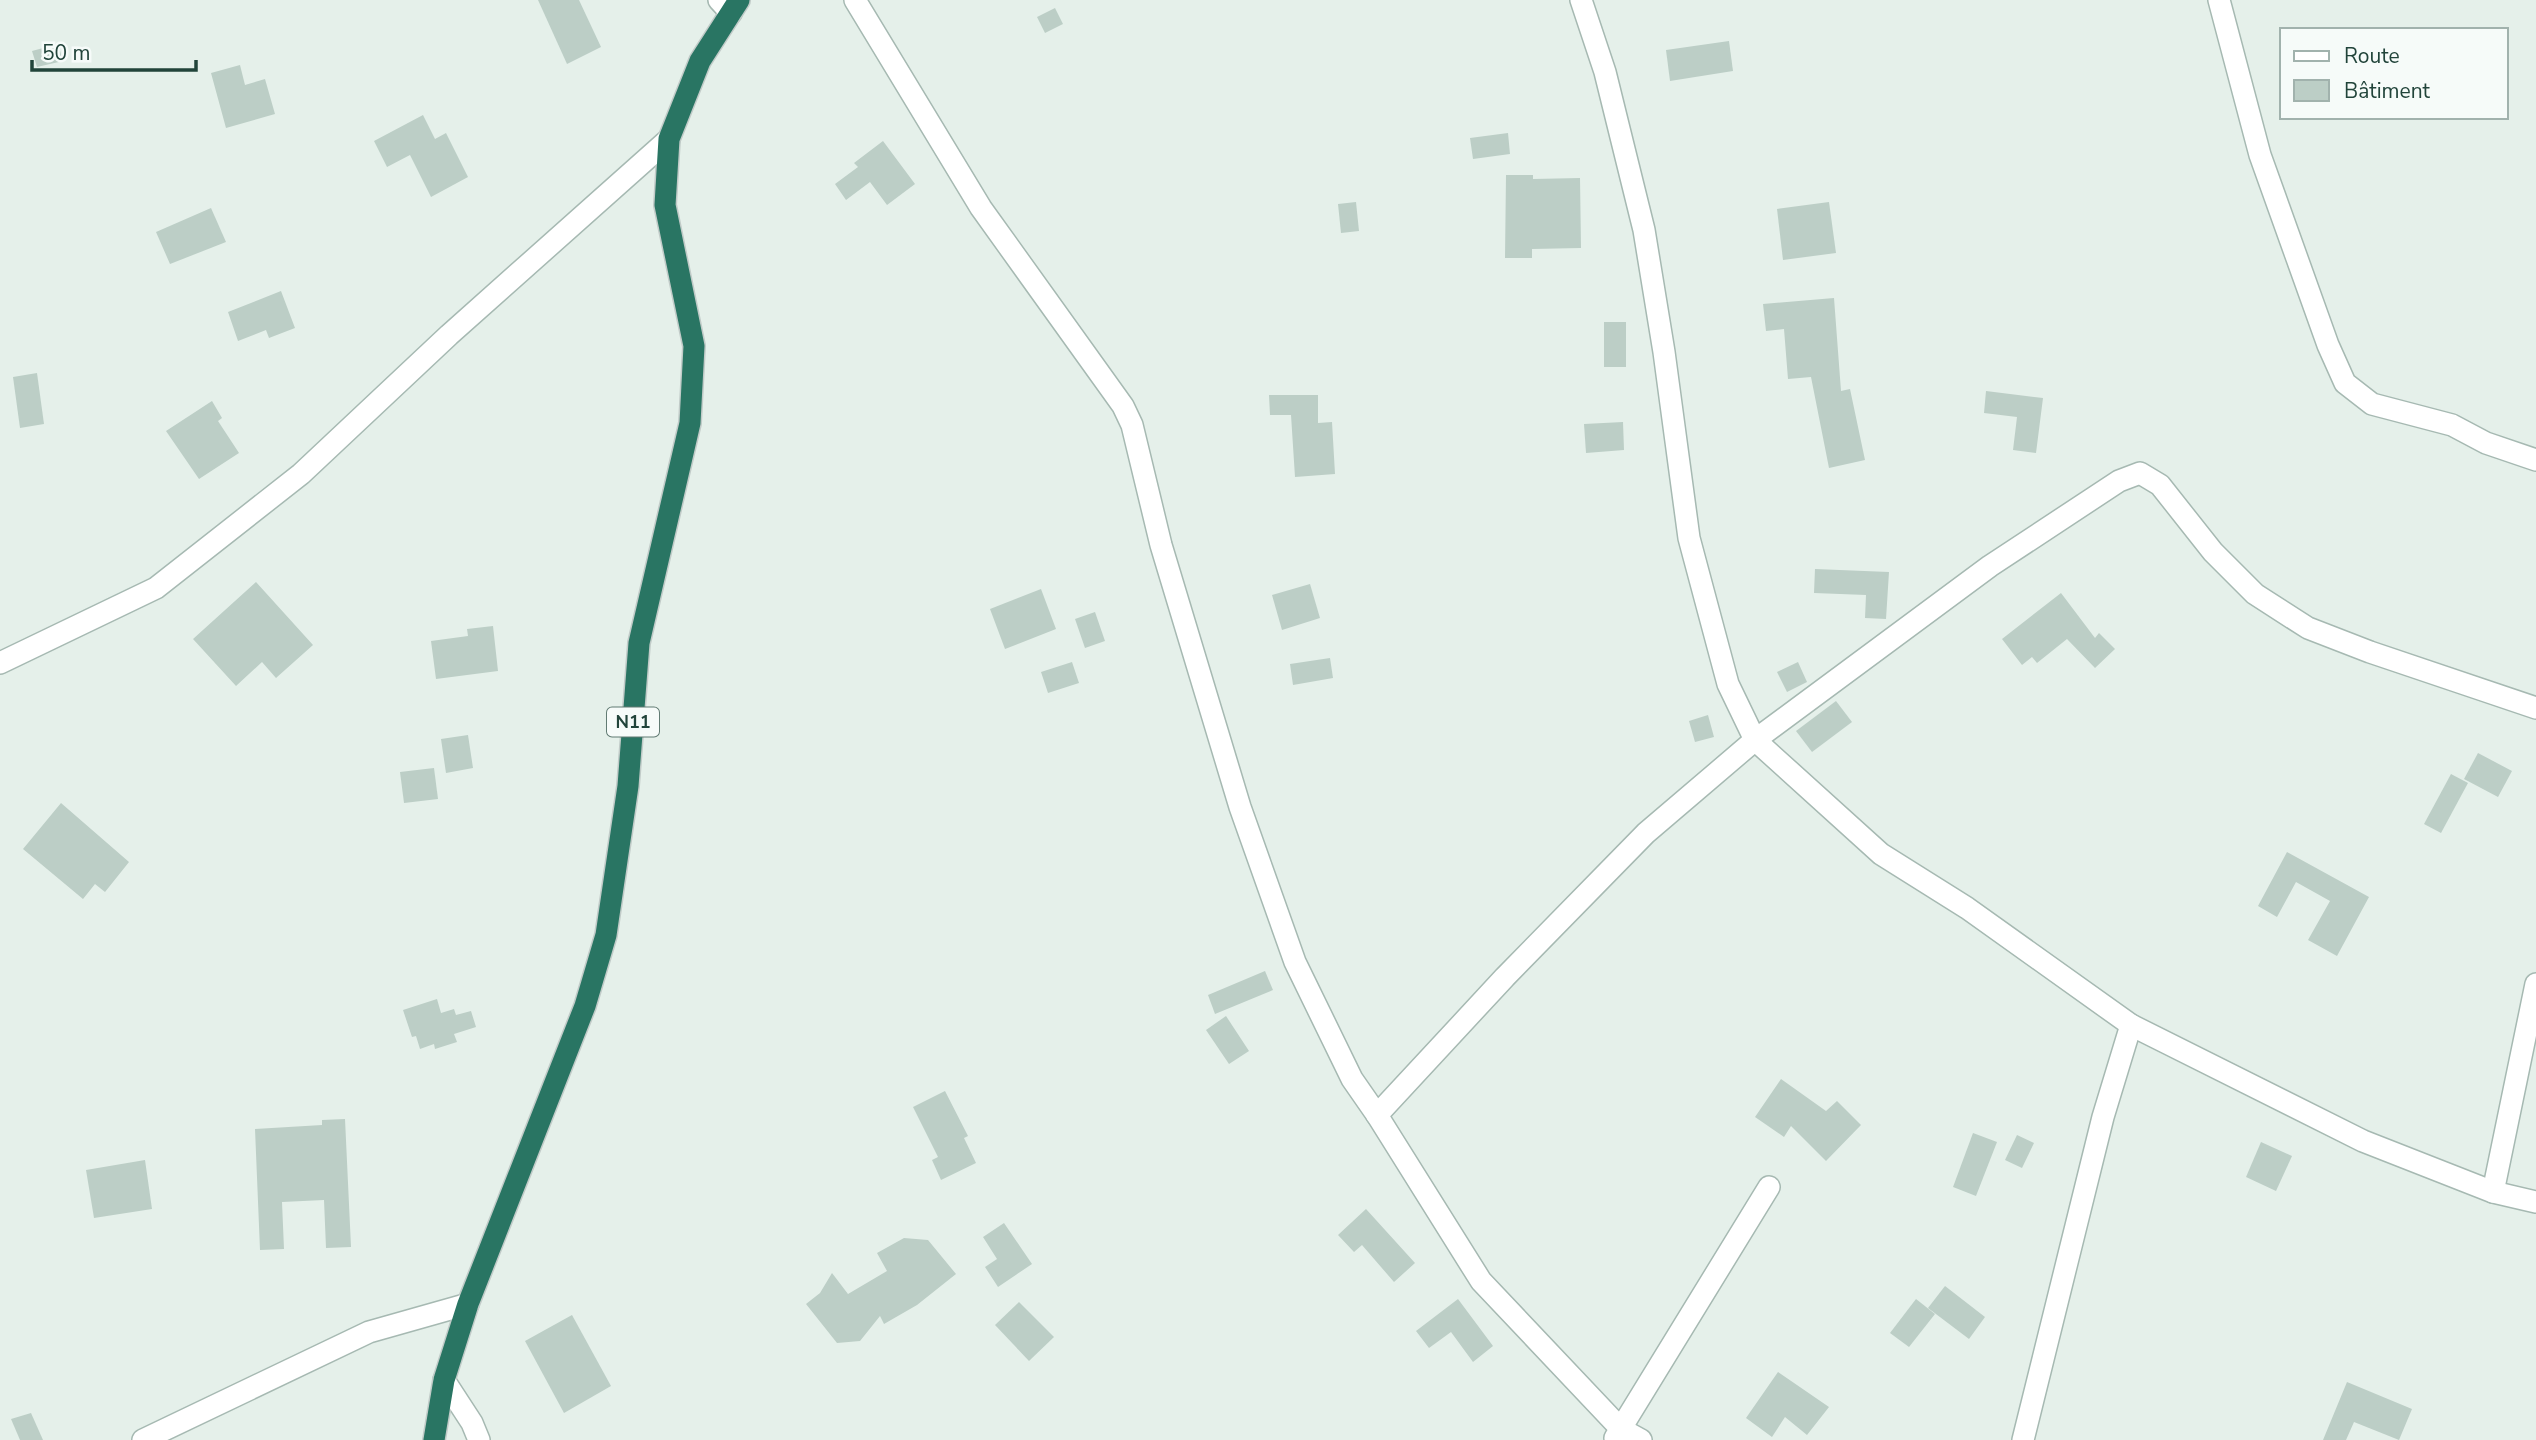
<svg xmlns="http://www.w3.org/2000/svg" width="2536" height="1440" font-family="'Nunito Sans',sans-serif">
<rect width="100%" height="100%" fill="#e5f0ea"/>
<g fill="#bccec6">
<polygon points="538,0 579,0 601,47 567,64"/>
<polygon points="1055,8 1063,24 1045,33 1037,17"/>
<polygon points="1729,41 1733,71 1670,81 1666,50"/>
<polygon points="58,44 63,61 37,67 32,51"/>
<polygon points="240,65 245,85 265,79 275,114 226,128 211,73"/>
<polygon points="423,115 435,139 446,133 468,177 431,197 410,155 387,167 374,141"/>
<polygon points="1508,133 1510,154 1473,159 1470,138"/>
<polygon points="883,141 915,184 887,205 870,182 846,200 835,184 858,167 854,163"/>
<polygon points="1506,175 1533,175 1533,179 1580,178 1581,248 1532,249 1532,258 1505,258"/>
<polygon points="1356,202 1359,231 1341,233 1338,204"/>
<polygon points="1829,202 1836,253 1783,260 1777,209"/>
<polygon points="211,208 226,242 170,264 156,232"/>
<polygon points="281,291 295,328 269,338 266,330 238,341 228,312"/>
<polygon points="1834,298 1841,391 1850,389 1865,460 1829,468 1811,377 1788,379 1784,329 1766,331 1763,304"/>
<rect x="1604" y="322" width="22" height="45"/>
<polygon points="37,373 44,424 20,428 13,377"/>
<polygon points="1986,391 2043,398 2036,453 2013,450 2017,417 1984,413"/>
<polygon points="1269,395 1318,395 1318,423 1332,422 1335,474 1295,477 1291,415 1270,415"/>
<polygon points="212,401 222,418 218,421 239,453 199,479 166,431"/>
<polygon points="1623,422 1624,450 1586,453 1584,424"/>
<polygon points="1815,569 1889,572 1886,619 1865,618 1866,595 1814,593"/>
<polygon points="256,582 313,645 276,678 262,662 236,686 193,639"/>
<polygon points="1310,584 1320,618 1282,630 1272,595"/>
<polygon points="1041,589 1056,629 1005,649 990,609"/>
<polygon points="2061,593 2095,638 2099,633 2115,649 2095,668 2067,639 2037,663 2032,657 2022,665 2002,639"/>
<polygon points="1095,612 1105,641 1085,648 1075,619"/>
<polygon points="493,626 498,671 436,679 431,641 468,636 467,629"/>
<polygon points="1330,658 1333,678 1293,685 1290,664"/>
<polygon points="1072,662 1079,683 1048,693 1041,672"/>
<polygon points="1798,662 1807,682 1787,692 1777,672"/>
<polygon points="1836,701 1852,722 1812,752 1796,731"/>
<polygon points="1708,715 1714,737 1695,742 1689,721"/>
<polygon points="468,735 473,768 446,773 441,739"/>
<polygon points="2478,753 2512,771 2498,797 2464,779"/>
<polygon points="434,768 438,799 404,803 400,772"/>
<polygon points="2451,774 2468,783 2441,833 2424,824"/>
<polygon points="61,803 129,862 105,892 95,884 83,899 23,849"/>
<polygon points="2287,852 2369,897 2337,956 2308,940 2330,901 2296,882 2277,917 2258,906"/>
<polygon points="1265,971 1273,990 1215,1014 1208,995"/>
<polygon points="437,999 441,1013 454,1009 456,1015 471,1011 476,1027 454,1034 457,1042 435,1049 434,1044 420,1049 416,1036 412,1037 403,1010"/>
<polygon points="1226,1016 1249,1051 1229,1064 1206,1030"/>
<polygon points="1781,1079 1826,1111 1837,1101 1861,1125 1826,1161 1791,1126 1784,1137 1755,1117"/>
<polygon points="945,1091 968,1136 964,1138 976,1163 941,1180 932,1160 938,1157 913,1107"/>
<polygon points="345,1119 351,1247 326,1248 324,1200 282,1202 284,1249 260,1250 255,1129 322,1125 322,1120"/>
<polygon points="1973,1133 1997,1142 1976,1196 1953,1187"/>
<polygon points="2017,1135 2034,1143 2022,1168 2005,1160"/>
<polygon points="2261,1142 2292,1156 2276,1191 2246,1177"/>
<polygon points="145,1160 152,1209 94,1218 86,1170"/>
<polygon points="1366,1209 1415,1263 1394,1282 1362,1245 1354,1252 1338,1235"/>
<polygon points="1004,1223 1032,1264 998,1287 985,1267 997,1259 983,1237"/>
<polygon points="904,1238 928,1240 956,1274 917,1305 884,1324 880,1316 860,1341 837,1343 806,1304 820,1293 832,1273 848,1294 887,1271 877,1253"/>
<polygon points="1945,1286 1985,1317 1969,1339 1928,1308"/>
<polygon points="1458,1299 1493,1346 1473,1362 1451,1332 1429,1348 1416,1331"/>
<polygon points="1916,1299 1935,1314 1909,1347 1890,1333"/>
<polygon points="1019,1302 1054,1337 1029,1361 995,1325"/>
<polygon points="572,1315 611,1386 564,1413 525,1341"/>
<polygon points="1778,1372 1829,1407 1807,1435 1785,1417 1772,1437 1746,1418"/>
<polygon points="2347,1382 2412,1409 2399,1440 2354,1422 2346,1440 2323,1440"/>
<polygon points="31,1413 43,1440 20,1440 11,1419"/>
</g>
<g fill="none" stroke-linecap="round" stroke-linejoin="round">
<g stroke="#a6b9b2" stroke-width="24">
<g id="street">
<polyline points="719,0 731,13"/>
<polyline points="855,0 981,208 1123,406 1132,425 1161,545 1240,807 1295,962 1352,1079 1377,1115 1481,1281 1621,1429 1641,1440"/>
<polyline points="1581,0 1605,72 1644,230 1664,352 1689,538 1728,684 1755,740 1881,854 1967,908 2131,1025 2363,1141 2493,1192 2536,1202"/>
<polyline points="2219,0 2260,155 2328,345 2345,383 2372,404 2452,425 2486,443 2536,460"/>
<polyline points="0,663 156,588 301,474 449,335 669,139"/>
<polyline points="1377,1115 1505,977 1646,833 1755,740 1990,566 2119,481 2140,473 2160,485 2213,552 2255,594 2308,628 2370,652 2536,708"/>
<polyline points="2493,1192 2536,984"/>
<polyline points="444,1380 472,1423 479,1440"/>
<polyline points="1615,1438 1769,1187"/>
<polyline points="143,1440 369,1332 468,1304"/>
<polyline points="2023,1440 2103,1117 2131,1025"/>
</g>
</g>
<g stroke="#c1cbc8" stroke-width="24">
<polyline id="highway" points="434,1440 444,1380 468,1304 585,1006 606,935 628,786 639,643 690,423 694,346 665,205 669,139 700,61 739,0"/>
</g>
<use href="#street" stroke="#fff" stroke-width="21"/>
<use href="#highway" stroke="#297563" stroke-width="21"/>
</g>
<g text-anchor="middle" dominant-baseline="central" stroke-width="6" stroke-linejoin="round" paint-order="stroke">
<rect fill="#f6fbf9" stroke="#617b73" stroke-width="2" x="607" y="707.5" width="52" height="29" rx="5"/>
<g font-size="18" font-weight="bold" fill="#21443a">
<text x="633" y="722">N11</text>
</g>
</g>
<rect x="2280" y="28" width="228" height="91" fill="#f6fbf9" stroke="#a1b2ad" stroke-width="2"/>
<rect x="2294" y="51" width="35" height="10" fill="#ffffff" stroke="#a1b2ad" stroke-width="2"/>
<text x="2344" y="63" font-size="21" fill="#21443a">Route</text>
<rect x="2294" y="80" width="35" height="21" fill="#bccec6" stroke="#a1b2ad" stroke-width="2"/>
<text x="2344" y="98" font-size="21" fill="#21443a">Bâtiment</text>
<path d="M32 60v10h164v-10" fill="none" stroke="#21443a" stroke-width="3.5"/>
<text x="42" y="60" font-size="21" fill="#21443a" stroke="#f6fbf9" stroke-width="5" paint-order="stroke">50 m</text>
</svg>
